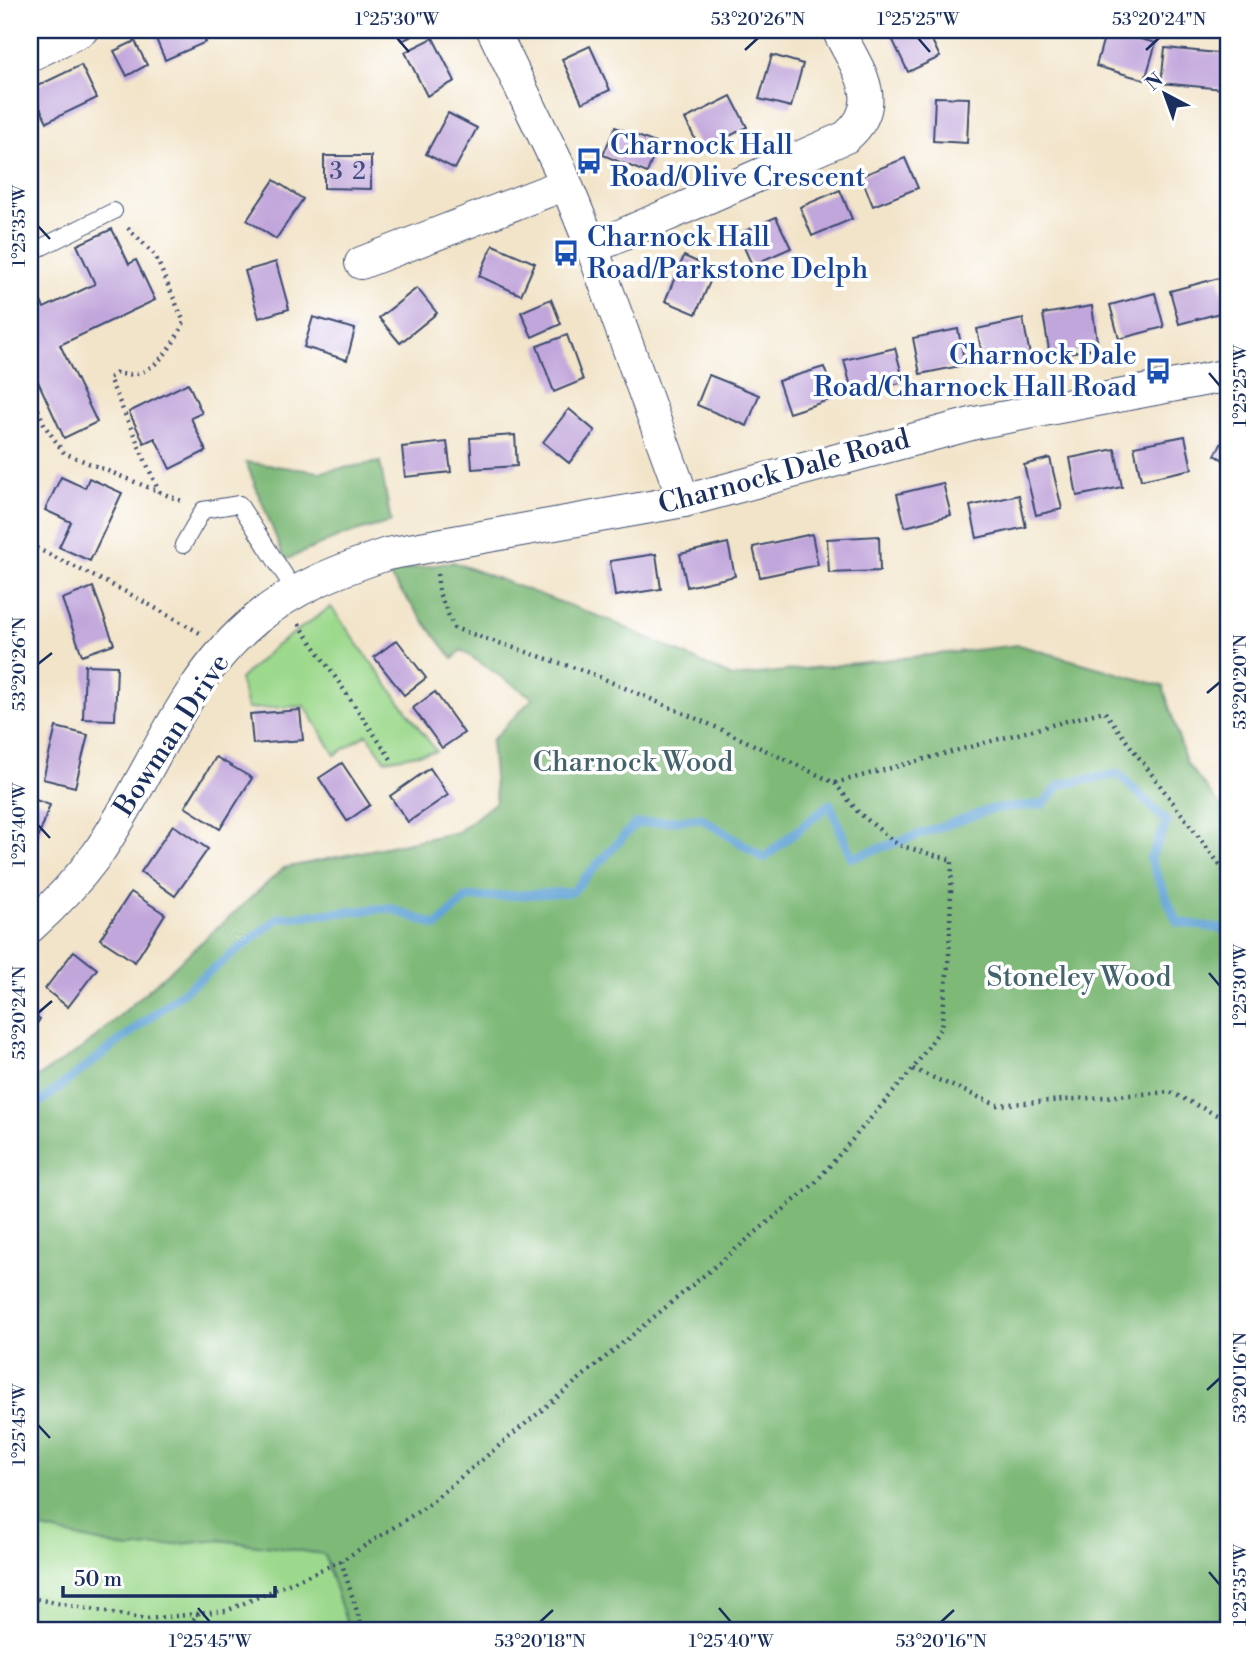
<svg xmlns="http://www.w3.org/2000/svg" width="1259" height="1660" font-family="'Libre Bodoni',serif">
<rect width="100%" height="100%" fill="#fff"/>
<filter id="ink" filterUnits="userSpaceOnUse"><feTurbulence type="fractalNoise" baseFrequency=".0143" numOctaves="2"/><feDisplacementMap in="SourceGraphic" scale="14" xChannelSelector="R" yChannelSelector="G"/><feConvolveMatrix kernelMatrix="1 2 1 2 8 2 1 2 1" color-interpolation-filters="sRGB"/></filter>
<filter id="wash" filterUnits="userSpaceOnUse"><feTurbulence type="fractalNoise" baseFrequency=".00686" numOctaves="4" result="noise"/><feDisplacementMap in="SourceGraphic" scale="28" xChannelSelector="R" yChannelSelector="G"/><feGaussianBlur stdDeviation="1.57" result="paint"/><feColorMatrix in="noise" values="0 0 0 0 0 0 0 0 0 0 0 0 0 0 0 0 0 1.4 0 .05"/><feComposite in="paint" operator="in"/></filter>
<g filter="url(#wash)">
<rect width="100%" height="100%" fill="#f2e4c9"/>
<g fill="#9dd98d" stroke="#5c8476" stroke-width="2">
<polygon points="331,607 436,751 385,760 367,734 335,755 305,706 247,709 240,679 274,647"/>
<polygon points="30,1526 129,1549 220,1540 324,1554 349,1630 30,1630"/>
</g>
<g fill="#7eb978" stroke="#4c746b" stroke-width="2">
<polygon points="246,462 320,472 380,462 391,522 341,536 285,560"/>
<polygon points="453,562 611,621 732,677 1019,645 1163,686 1186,762 1229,817 1229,1630 349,1630 324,1554 220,1540 129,1549 30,1526 30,1082 87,1045 284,868 458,832 496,802 491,741 533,698 461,650 453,659 387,573"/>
</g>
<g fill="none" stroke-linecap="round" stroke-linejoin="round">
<polyline stroke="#60a3d5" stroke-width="9" points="30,1110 279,918 390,908 437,926 466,898 572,892 635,824 701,818 764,858 830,804 852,858 992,809 1043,804 1061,784 1119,774 1167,822 1150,859 1177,922 1229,930"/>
</g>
<g id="blocks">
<g fill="#c1a6db">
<polygon points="157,30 201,30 206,42 165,60 153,32"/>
<polygon points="396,30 424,30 402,41"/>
<polygon points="547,30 566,30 550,37"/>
<polygon points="888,30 927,30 940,57 908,72"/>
<polygon points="1106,30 1156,43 1145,80 1096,66"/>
<polygon points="433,38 455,81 427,96 405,52"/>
<polygon points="135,41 147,65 127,76 114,51"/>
<polygon points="590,46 610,90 582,103 562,59"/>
<polygon points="1165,48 1227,54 1223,89 1161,83"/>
<polygon points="772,55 803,64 791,107 759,99"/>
<polygon points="81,65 97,98 47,122 31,89"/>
<polygon points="731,96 747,127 701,151 685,119"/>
<polygon points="935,97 969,98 967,143 933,141"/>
<polygon points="448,113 477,128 455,169 426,154"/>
<polygon points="615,127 658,144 647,173 603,155"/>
<polygon points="324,156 371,156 371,189 324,188"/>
<polygon points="905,158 918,188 873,206 861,176"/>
<polygon points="274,180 303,199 276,239 247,220"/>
<polygon points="840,190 852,219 812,236 800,207"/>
<polygon points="776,217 791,248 752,265 738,234"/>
<polygon points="112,229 129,264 136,260 155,300 60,345 97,422 64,438 30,364 30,305 40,300 44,308 95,284 77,245"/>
<polygon points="493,245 535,263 521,295 479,276"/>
<polygon points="684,256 715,270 696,314 665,301"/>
<polygon points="276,262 289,309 259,318 245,271"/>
<polygon points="1219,278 1227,311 1179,324 1170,291"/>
<polygon points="417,288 437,313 400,343 379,318"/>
<polygon points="1155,293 1164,327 1119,339 1110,305"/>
<polygon points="551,299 561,324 532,337 521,312"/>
<polygon points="1092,306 1098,348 1050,356 1043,314"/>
<polygon points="313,317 355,329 347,360 304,347"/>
<polygon points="1023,319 1030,355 984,364 977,329"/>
<polygon points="958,329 965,365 920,374 913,338"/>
<polygon points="567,335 583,380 554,392 537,346"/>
<polygon points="895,348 904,382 853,395 844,360"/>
<polygon points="824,367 835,398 789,413 778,381"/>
<polygon points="709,375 759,395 747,426 697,405"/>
<polygon points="188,383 202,413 191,418 206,451 170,469 155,438 144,443 129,412"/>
<polygon points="569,409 595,431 569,463 543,442"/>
<polygon points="1229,430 1229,463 1215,455"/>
<polygon points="515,435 517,466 472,469 470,438"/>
<polygon points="1185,436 1192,469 1141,480 1134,446"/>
<polygon points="447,442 451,472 405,477 402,447"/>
<polygon points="1115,449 1122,487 1077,496 1070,458"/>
<polygon points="1050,458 1062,509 1036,515 1024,465"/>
<polygon points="61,477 85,488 89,478 122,493 90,561 59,547 71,522 45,510"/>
<polygon points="943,483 951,515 905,527 897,494"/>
<polygon points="1019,495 1026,527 977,538 970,506"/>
<polygon points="812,534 818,565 760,577 753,547"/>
<polygon points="879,536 880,571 829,573 827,539"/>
<polygon points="728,543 735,576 687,587 680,554"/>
<polygon points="656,554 661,589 615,596 610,561"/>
<polygon points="93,587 114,644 82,655 62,599"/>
<polygon points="397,640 426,678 404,695 374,657"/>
<polygon points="85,665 117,666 115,720 83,719"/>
<polygon points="435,692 464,733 442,748 413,708"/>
<polygon points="300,710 303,740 253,744 250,714"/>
<polygon points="56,727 88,735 75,787 43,779"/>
<polygon points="216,757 252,778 220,829 185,807"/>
<polygon points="342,763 370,805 347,821 319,778"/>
<polygon points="430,768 448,795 408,822 390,796"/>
<polygon points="30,798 50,805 30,860"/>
<polygon points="173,825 208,849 175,896 141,872"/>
<polygon points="131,892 165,914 135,962 100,939"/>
<polygon points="74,951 97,969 68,1007 45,989"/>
<polygon points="30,1011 40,1019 30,1034"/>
</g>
</g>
</g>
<g filter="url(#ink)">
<use href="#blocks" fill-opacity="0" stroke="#3b4a6e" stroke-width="2"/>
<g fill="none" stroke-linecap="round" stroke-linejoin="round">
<g stroke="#3b4a6e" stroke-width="18">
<g id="service">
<polyline points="30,253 114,211"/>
<polyline points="183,545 203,510 239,504 295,591"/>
</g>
</g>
<g stroke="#3b4a6e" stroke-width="34">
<g id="minor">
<polyline points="493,30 560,169 592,248 684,501"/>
<polyline points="30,55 82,30"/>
<path d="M592 248 846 137C887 102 857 70 838 30"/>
<polyline points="361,263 566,184"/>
<path d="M30 927C55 905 78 880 98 853 150 777 182 680 255 620 294 587 340 570 387 554L684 501 975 423 1229 375"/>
</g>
</g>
<g stroke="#3b4a6e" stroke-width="4.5" stroke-dasharray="2 5" stroke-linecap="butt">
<path d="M128 228 155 255 184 322C172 348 151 382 117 373L109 378 159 492"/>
<polyline points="30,390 45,426 64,453 184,502"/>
<polyline points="30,545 128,593 202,634"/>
<polyline points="299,624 393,762"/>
<polyline points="835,783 1104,711 1229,877"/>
<polyline points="913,1069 997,1105 1170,1092 1229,1121"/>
<polyline points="341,1561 363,1630"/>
<polyline points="30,1598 146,1619 226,1611 341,1561 424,1508 814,1184 913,1069 941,1028 949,956 952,860 898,845 858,812 835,783 718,728 590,673 454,628 439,593 437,573"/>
<polyline points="184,1630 199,1613"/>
</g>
<use href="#service" stroke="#fff" stroke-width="16"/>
<use href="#minor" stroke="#fff" stroke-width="32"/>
</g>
</g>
<path fill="none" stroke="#1b2f5e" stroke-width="2.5" d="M397 38 409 52M918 38 930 52M745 50 758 38M1146 50 1159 38M38 226 50 239M1209 373 1220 386M38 664 52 653M1207 693 1220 682M38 825 50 838M1209 973 1220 986M38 1013 52 1001M1207 1390 1220 1378M38 1425 50 1438M1209 1572 1220 1585M198 1608 210 1622M719 1608 731 1622M540 1622 553 1610M941 1622 954 1610"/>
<defs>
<g id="bus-bare" transform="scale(2.1)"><path d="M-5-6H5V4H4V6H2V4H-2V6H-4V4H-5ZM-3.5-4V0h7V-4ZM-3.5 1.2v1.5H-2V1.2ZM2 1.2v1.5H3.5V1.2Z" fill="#1a4fb4" stroke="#fff" stroke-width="2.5" paint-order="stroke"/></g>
</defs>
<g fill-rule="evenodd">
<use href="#bus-bare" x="589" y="161"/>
<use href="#bus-bare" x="566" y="253"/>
<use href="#bus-bare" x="1158" y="371"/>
</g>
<g text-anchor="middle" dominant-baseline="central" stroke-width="7" stroke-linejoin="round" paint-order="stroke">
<g font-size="24" fill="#444d7d">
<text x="336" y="172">3</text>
<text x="359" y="172">2</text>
</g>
<g font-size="28" fill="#164399" stroke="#fff" text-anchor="start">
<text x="610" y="145">Charnock Hall<tspan x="610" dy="32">Road/Olive Crescent</tspan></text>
<text x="587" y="237">Charnock Hall<tspan x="587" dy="32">Road/Parkstone Delph</tspan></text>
<text x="1137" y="355" text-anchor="end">Charnock Dale<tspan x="1137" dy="32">Road/Charnock Hall Road</tspan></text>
</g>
<g font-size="28" fill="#1b2f5e" stroke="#fff">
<text transform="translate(784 472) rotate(-15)">Charnock Dale Road</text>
<text transform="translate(172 735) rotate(-57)">Bowman Drive</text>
</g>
<g font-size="28" fill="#42626c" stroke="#fff">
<text x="633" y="762">Charnock Wood</text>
<text x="1079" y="977">Stoneley Wood</text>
</g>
</g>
<rect width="1259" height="1660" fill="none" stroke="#fff" stroke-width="77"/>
<g transform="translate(1165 94) rotate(319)" stroke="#ffffff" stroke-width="5" paint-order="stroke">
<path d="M0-5L12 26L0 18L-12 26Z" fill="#1b2f5e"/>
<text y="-10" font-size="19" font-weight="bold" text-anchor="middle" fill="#1b2f5e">N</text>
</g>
<path d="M63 1586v10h212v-10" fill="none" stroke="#1b2f5e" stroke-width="3.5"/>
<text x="74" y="1586" font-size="21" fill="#1b2f5e" stroke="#ffffff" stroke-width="5" paint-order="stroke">50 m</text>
<rect x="38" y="38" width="1182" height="1584" fill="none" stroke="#1b2f5e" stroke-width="2.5"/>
<g font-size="18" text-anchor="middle" fill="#1b2f5e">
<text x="397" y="25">1°25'30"W</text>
<text x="758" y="25">53°20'26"N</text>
<text x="918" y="25">1°25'25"W</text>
<text x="1159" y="25">53°20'24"N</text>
<text transform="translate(19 226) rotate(-90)" y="6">1°25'35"W</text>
<text transform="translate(1240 386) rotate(-90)" y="6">1°25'25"W</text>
<text transform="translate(19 664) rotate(-90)" y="6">53°20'26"N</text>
<text transform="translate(1240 682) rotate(-90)" y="6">53°20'20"N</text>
<text transform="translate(19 825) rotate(-90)" y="6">1°25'40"W</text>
<text transform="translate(1240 986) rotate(-90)" y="6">1°25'30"W</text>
<text transform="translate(19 1013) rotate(-90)" y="6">53°20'24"N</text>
<text transform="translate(1240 1378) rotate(-90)" y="6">53°20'16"N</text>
<text transform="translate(19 1425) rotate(-90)" y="6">1°25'45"W</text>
<text transform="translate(1240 1585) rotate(-90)" y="6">1°25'35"W</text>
<text x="210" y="1647">1°25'45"W</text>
<text x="540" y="1647">53°20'18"N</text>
<text x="731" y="1647">1°25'40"W</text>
<text x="941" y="1647">53°20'16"N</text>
</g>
</svg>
